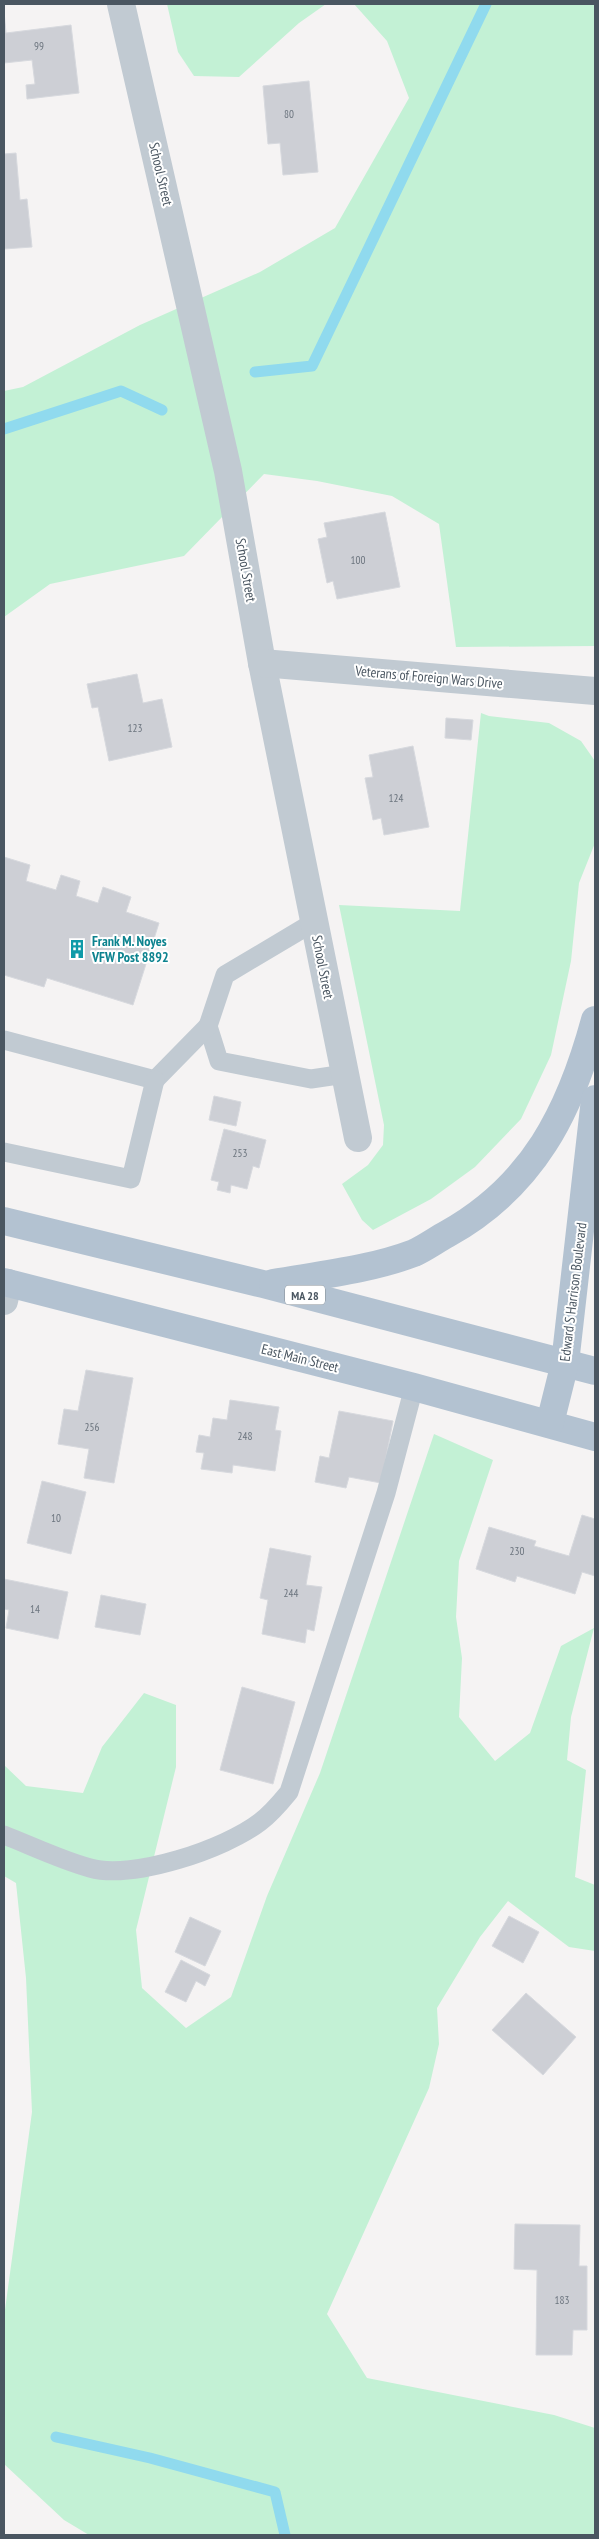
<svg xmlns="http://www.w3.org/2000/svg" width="599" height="2539" font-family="'PT Sans Narrow',sans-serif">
<rect width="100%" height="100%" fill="#f5f3f3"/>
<g fill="#c3f1d5">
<polygon points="167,4 326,4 299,23 239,77 194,76 178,52"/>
<polygon points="354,4 595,4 595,646 456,647 439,524 392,496 317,481 264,474 184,556 50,584 4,617 4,391 23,387 140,325 260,272 335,228 409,98 387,41"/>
<polygon points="481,713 489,716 549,723 581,741 595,761 595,843 579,883 571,961 551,1055 521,1119 475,1167 431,1199 373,1230 362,1220 342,1184 368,1165 383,1145 384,1125 339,905 460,911"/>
<polygon points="434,1434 493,1460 459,1561 456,1617 462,1658 459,1717 495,1761 530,1733 561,1646 594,1628 571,1717 567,1760 586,1770 575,1877 595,1885 595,1951 569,1947 508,1901 480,1937 437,2008 439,2044 429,2088 327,2314 367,2378 554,2415 595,2428 595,2535 89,2535 64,2520 4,2464 4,2317 32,2112 26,1978 16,1883 4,1876 4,1765 26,1786 83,1793 102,1747 144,1693 176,1705 176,1767 136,1930 142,1988 186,2028 231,1997 267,1896 320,1773"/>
</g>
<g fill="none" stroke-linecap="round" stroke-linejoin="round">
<g stroke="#90daee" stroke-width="11">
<polyline points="255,372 312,366 486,4"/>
<polyline points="4,429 121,391 162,410"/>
<polyline points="56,2437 150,2458 275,2492 285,2535"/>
</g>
</g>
<g fill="#cdcfd5" stroke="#d7d9de">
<polygon points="4,11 6,33 71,25 79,93 27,99 26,85 35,84 32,60 4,63"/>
<polygon points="309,81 318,172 283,175 280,143 268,144 263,86"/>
<polygon points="16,153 20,200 27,199 32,247 4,249 4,154"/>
<polygon points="385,512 400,587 337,599 333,581 327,583 318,539 327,537 324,523"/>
<polygon points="137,674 143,703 162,699 172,747 109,761 98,707 92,708 87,684"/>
<polygon points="446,718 473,720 471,740 445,738"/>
<polygon points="413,746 429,827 384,835 381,818 373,820 365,778 373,777 369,755"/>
<polygon points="4,857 30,865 26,881 56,890 61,875 80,881 76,896 98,903 103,887 131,897 126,912 159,923 133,1005 47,978 44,987 4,975"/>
<polygon points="214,1096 241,1102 236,1126 209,1120"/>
<polygon points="224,1129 266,1140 259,1168 253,1166 247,1189 231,1185 230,1193 217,1190 219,1182 211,1180"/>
<polygon points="86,1370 133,1378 114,1483 84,1478 89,1449 58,1444 64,1409 78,1411"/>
<polygon points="230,1400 279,1407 275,1430 281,1431 275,1471 233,1465 232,1473 201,1469 204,1453 196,1452 199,1435 210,1437 213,1418 227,1420"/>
<polygon points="339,1411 393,1421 381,1483 349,1477 346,1488 315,1482 320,1456 329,1458"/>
<polygon points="42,1481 86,1492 71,1554 27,1543"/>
<polygon points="582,1515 595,1519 595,1576 582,1572 575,1594 517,1576 515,1582 476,1569 489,1527 536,1541 534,1546 569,1556"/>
<polygon points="270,1548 311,1556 306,1585 322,1587 314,1631 307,1629 305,1643 262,1634 268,1600 260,1598"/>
<polygon points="4,1579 68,1592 58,1639 6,1628 9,1610 4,1609"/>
<polygon points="101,1595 146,1604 140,1635 95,1627"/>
<polygon points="242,1687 295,1702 273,1784 220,1770"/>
<polygon points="509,1916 539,1932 523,1963 492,1946"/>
<polygon points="190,1917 221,1931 205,1966 175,1952"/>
<polygon points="181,1960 210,1975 205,1986 196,1981 186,2002 165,1992"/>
<polygon points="526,1993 576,2037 543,2075 492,2030"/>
<polygon points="515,2224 580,2225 579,2266 587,2266 587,2330 573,2330 572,2355 536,2355 537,2270 514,2269"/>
</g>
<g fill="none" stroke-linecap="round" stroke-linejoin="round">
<g stroke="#c1cad2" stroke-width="19">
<polyline points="314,922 225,975 208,1026 219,1061 311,1079 345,1074"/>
<polyline points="4,1040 155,1080 208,1026"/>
<polyline points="4,1152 131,1179 155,1080"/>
<path d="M4 1835C32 1846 61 1860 90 1868 133 1880 225 1849 260 1822 272 1813 280 1803 289 1792L386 1493 414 1387"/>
</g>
<g stroke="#c1cad2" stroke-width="28">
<polyline points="121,4 228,471 262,663 358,1138"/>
<polyline points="262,663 595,691"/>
<polyline points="4,1301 8,1283"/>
</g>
<g stroke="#b3c2d1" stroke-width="28">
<polyline points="4,1221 263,1284 595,1371"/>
<polyline points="4,1282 414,1387 595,1437"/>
<path d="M273 1283C319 1275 369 1270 414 1253 425 1248 436 1240 447 1234 533 1186 570 1112 595 1020"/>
<polyline points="550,1423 565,1363 595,1099"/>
</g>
</g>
<defs>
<g id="building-bare" transform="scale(1.5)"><path d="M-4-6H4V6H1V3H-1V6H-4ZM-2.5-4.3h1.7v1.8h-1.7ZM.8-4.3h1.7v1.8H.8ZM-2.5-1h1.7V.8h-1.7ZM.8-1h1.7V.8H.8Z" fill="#0f9aa8" stroke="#fff" stroke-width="2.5" paint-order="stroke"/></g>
</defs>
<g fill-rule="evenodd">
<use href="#building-bare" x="77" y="949"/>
</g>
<g text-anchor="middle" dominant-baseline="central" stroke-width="4" stroke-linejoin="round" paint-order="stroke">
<g font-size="11" fill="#6b747e">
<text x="39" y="46">99</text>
<text x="289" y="114">80</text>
<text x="358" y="560">100</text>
<text x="135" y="728">123</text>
<text x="396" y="798">124</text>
<text x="240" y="1153">253</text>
<text x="92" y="1427">256</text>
<text x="245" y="1436">248</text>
<text x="56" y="1518">10</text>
<text x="517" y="1551">230</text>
<text x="291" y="1593">244</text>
<text x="35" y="1609">14</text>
<text x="562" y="2300">183</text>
</g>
<rect fill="#fff" stroke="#808990" stroke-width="1" x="285" y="1285.5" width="40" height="19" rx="4"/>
<g font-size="12" font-weight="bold" fill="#4a5661">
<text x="305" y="1295">MA 28</text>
</g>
<g font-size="14" fill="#4a5661" stroke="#fff">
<text transform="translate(161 174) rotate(77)">School Street</text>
<text transform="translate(246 570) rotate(80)">School Street</text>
<text transform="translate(429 677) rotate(5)">Veterans of Foreign Wars Drive</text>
<text transform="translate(323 967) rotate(79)">School Street</text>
<text transform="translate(573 1292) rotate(-83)">Edward S Harrison Boulevard</text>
<text transform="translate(300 1358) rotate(14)">East Main Street</text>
</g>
<g font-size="14" font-weight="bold" fill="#0d838f" stroke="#fff" text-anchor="start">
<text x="92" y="941">Frank M. Noyes<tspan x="92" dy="16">VFW Post 8892</tspan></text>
</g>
</g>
<rect width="599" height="2539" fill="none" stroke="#4a5661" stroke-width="10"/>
</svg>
